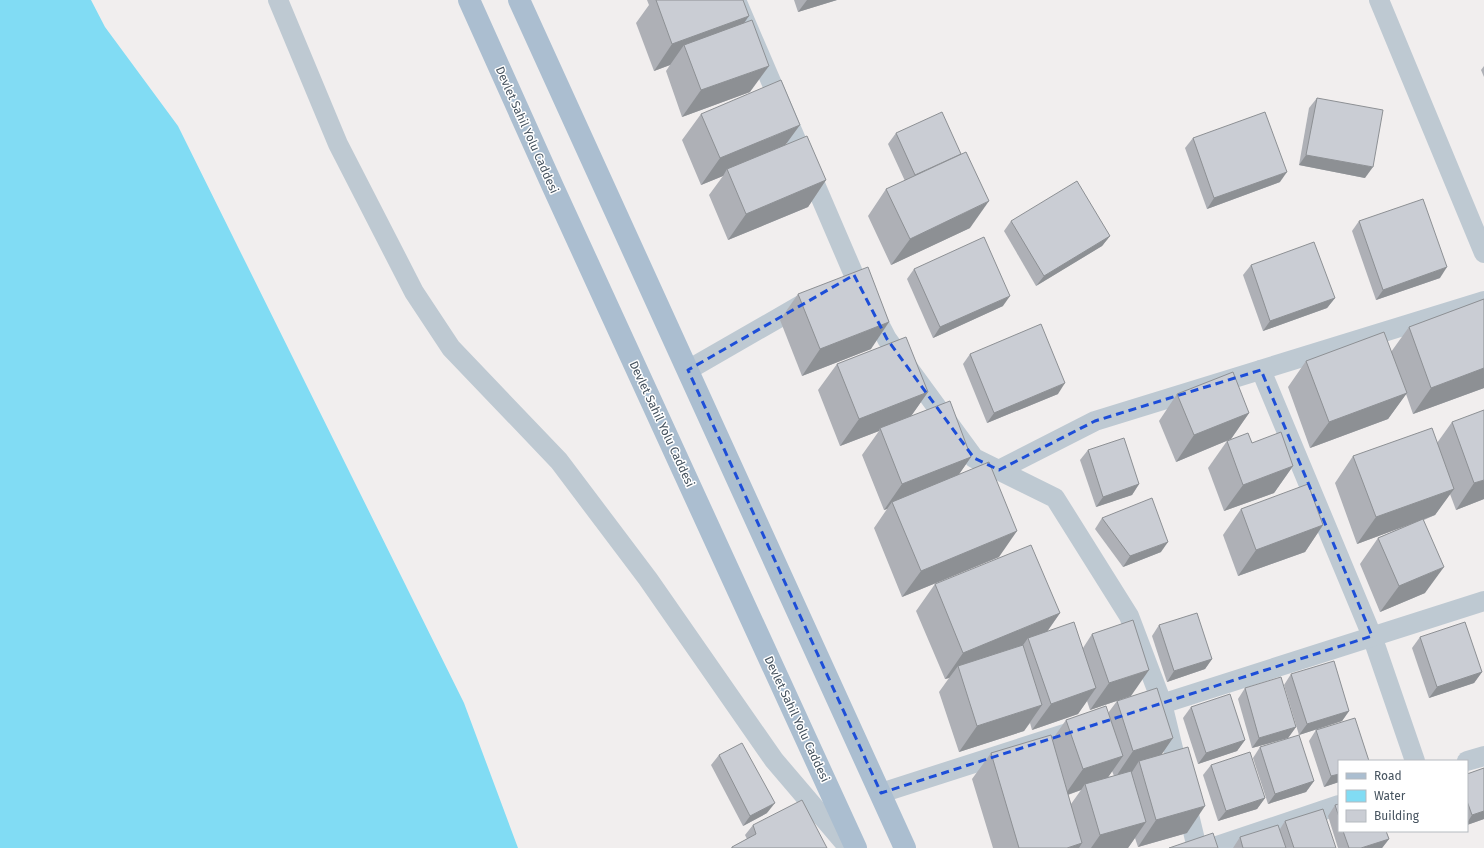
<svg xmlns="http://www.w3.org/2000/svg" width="1484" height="848" font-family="'Fira Sans',sans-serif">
<rect width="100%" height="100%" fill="#f1eeee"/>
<polygon fill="#81dcf4" points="0,0 91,0 105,27 178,126 464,703 518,848 0,848"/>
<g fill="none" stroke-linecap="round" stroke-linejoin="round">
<g stroke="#bec9d2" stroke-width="20">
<polyline points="278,0 338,144 414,292 451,348 559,461 648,579 774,760 849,848"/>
<polyline points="736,0 854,275 887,339 974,458 1055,498 1129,616 1162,703 1197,848"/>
<polyline points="1379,0 1484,253"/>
<polyline points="688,370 808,301"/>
<polyline points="1261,370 1372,636 1415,761"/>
<polyline points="999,470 1095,421 1484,301"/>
<polyline points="1149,708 1484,601"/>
<polyline points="1467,761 1484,756"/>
<polyline points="881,793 1080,729"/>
<polyline points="1211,848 1339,805"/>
</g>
<g stroke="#abbed0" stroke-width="22">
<polyline points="469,0 553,187 856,848"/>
<polyline points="519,0 905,848"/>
</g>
</g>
<g fill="#aeb0b6" fill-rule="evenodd">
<polygon points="647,0 743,0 744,23 750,92 682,117 666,71 670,65 654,71 636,23 649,5"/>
<polygon points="794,0 837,0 798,12"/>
<polygon points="1484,66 1484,77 1481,70"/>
<polygon points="1317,98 1365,178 1299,165 1309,108"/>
<polygon points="701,114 786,145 826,180 808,207 728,240 709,195 723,176 701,185 682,140"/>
<polygon points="896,133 970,228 891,265 868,216 886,189 905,181 888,144"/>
<polygon points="1193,138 1280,182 1207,209 1185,148"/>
<polygon points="1011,221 1110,236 1102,246 1036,286 1004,231"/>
<polygon points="1359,221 1440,278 1376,300 1352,231"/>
<polygon points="1251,265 1335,298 1327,308 1263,331 1243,275"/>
<polygon points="914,269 1003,306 933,338 907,279"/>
<polygon points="798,294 871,349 802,376 780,320"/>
<polygon points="1484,299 1484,388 1413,414 1406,394 1388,419 1310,448 1288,387 1306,361 1391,352 1409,327"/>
<polygon points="970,354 1058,394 987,423 963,364"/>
<polygon points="837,364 928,392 911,416 971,457 959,474 999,557 902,597 874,528 887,509 884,510 862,455 879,431 840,446 818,390"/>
<polygon points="1177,394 1249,413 1231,439 1176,462 1159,421"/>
<polygon points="1452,422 1484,499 1456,510 1450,494 1435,515 1424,520 1425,593 1380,612 1360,564 1378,538 1408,525 1357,544 1335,483 1353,456 1437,443"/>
<polygon points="1227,441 1252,443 1293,466 1274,493 1224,511 1208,468"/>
<polygon points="1088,450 1139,484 1132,495 1096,507 1080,460"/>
<polygon points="1241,509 1323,525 1305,552 1238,576 1223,535"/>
<polygon points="1102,518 1161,552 1123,567 1095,529"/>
<polygon points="935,584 1060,613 1047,632 1083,648 1092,634 1131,696 1090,710 1087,701 1078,714 1032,730 1030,723 1024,731 959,752 939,692 949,678 945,679 916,611"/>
<polygon points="1159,625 1212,659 1205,669 1167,682 1152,636"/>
<polygon points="1420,637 1482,672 1474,683 1429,698 1412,648"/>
<polygon points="1291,674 1349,711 1342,721 1299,735 1284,685"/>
<polygon points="1245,688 1296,727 1288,738 1252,748 1238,699"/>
<path d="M1117 701 1161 755 1187 833 1138 847 1135 838 1128 848H993L972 779 991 753 1052 740 1066 720 1108 713ZM1112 771 1114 776 1108 777ZM1081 790 1071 804 1068 795Z"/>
<polygon points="1191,707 1245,740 1237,751 1198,764 1183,718"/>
<polygon points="1316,730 1339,761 1339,782 1324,787 1309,741"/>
<polygon points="1260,747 1314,781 1306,792 1268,804 1253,758"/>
<polygon points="719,755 767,813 743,826 711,765"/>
<polygon points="1211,765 1265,798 1257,809 1218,821 1203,775"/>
<polygon points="1484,768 1484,819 1467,825 1467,774"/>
<polygon points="1339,804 1339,831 1386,831 1389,839 1382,848 1338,848 1328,816 1335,805"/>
<polygon points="1285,821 1336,848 1233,848 1240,837 1280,829"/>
<polygon points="753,825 827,848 731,848 732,847 747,839 745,835"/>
</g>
<g fill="#8d9094">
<polygon points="807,0 837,0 798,12"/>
<polygon points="749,16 730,43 684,45 670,65 654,71 672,44"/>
<polygon points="769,66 750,92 682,117 701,90"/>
<polygon points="800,125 781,151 727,169 723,176 701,185 720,158"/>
<polygon points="1306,155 1373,167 1365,178 1299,165"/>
<polygon points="1287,172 1280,182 1207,209 1214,198"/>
<polygon points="826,180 808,207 728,240 746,214"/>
<polygon points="989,201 970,228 891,265 910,239"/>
<polygon points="1110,236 1102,246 1036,286 1044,276"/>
<polygon points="1447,267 1440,278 1376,300 1383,290"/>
<polygon points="1010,296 1003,306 933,338 940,327"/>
<polygon points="1335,298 1327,308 1263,331 1270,321"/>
<polygon points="889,322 871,349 802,376 820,349"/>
<polygon points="1484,368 1484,388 1413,414 1431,388"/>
<polygon points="1065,383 1058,394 987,423 994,413"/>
<polygon points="928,392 909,419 880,428 879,431 840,446 859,419"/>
<polygon points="1407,393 1388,419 1310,448 1329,422"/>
<polygon points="1249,413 1231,439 1176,462 1194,435"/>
<polygon points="971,457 953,483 892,502 887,509 884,510 902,484"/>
<polygon points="1293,466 1274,493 1224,511 1243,485"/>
<polygon points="1484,480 1484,499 1456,510 1474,483"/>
<polygon points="1139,484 1132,495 1096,507 1103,497"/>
<polygon points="1454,489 1435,515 1357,544 1376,517"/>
<polygon points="1323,525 1305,552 1238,576 1256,550"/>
<polygon points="1017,531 999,557 902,597 921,571"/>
<polygon points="1168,542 1161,552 1123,567 1130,556"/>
<polygon points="1444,567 1425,593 1380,612 1399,586"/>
<polygon points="1060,613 1041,640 1028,638 1021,648 958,666 949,678 945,679 963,653"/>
<polygon points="1212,659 1205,669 1167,682 1174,671"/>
<polygon points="1149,670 1131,696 1090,710 1109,683"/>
<polygon points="1482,672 1474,683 1429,698 1437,687"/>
<polygon points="1096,688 1078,714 1032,730 1051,704"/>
<polygon points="1042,705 1024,731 959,752 977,726"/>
<polygon points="1349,711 1342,721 1299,735 1307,724"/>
<polygon points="1296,727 1288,738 1252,748 1259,738"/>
<polygon points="1173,738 1155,764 1139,761 1132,772 1115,778 1133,751"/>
<polygon points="1245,740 1237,751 1198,764 1206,753"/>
<polygon points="1123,756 1104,783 1085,784 1081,790 1064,796 1083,769"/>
<polygon points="1339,774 1339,782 1324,787 1331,776"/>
<polygon points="1314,781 1306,792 1268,804 1275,794"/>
<polygon points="1265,798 1257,809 1218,821 1226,811"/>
<polygon points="775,803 767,813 743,826 750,816"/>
<polygon points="1205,806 1187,833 1138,847 1156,820"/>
<polygon points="1484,811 1484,819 1467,825 1467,823 1472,815"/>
<polygon points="1146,822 1128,848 1091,848 1100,835"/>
<polygon points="1389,839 1382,848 1361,848"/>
<polygon points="1082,843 1079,848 1067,848"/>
</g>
<g fill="#cacdd4" stroke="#8d9094">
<polygon points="656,0 743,0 749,16 672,44"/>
<polygon points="752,20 769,66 701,90 684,45"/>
<polygon points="781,80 800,125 720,158 701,114"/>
<polygon points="1317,98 1383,110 1373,167 1306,155"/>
<polygon points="942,112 961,154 915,175 896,133"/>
<polygon points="1265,112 1287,172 1214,198 1193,138"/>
<polygon points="807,136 826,180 746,214 727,169"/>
<polygon points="966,152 989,201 910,239 886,189"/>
<polygon points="1077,181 1110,236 1044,276 1011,221"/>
<polygon points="1423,199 1447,267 1383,290 1359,221"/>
<polygon points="984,237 1010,296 940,327 914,269"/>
<polygon points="1314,242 1335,298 1270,321 1251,265"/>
<polygon points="868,267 889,322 820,349 798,294"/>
<polygon points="1484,299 1484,368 1431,388 1409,327"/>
<polygon points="1041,324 1065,383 994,413 970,354"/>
<polygon points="1384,332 1407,393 1329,422 1306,361"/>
<polygon points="906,337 928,392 859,419 837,364"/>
<polygon points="1233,372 1249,413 1194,435 1177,394"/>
<polygon points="950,401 971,457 902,484 880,428"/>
<polygon points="1484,410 1484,480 1474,483 1452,422"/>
<polygon points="1432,428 1454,489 1376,517 1353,456"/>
<polygon points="1281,432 1293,466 1243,485 1227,441 1248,433 1252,443"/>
<polygon points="1124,438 1139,484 1103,497 1088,450"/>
<polygon points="989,462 1017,531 921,571 892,502"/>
<polygon points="1308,484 1323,525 1256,550 1241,509"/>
<polygon points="1152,498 1168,542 1130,556 1102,518"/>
<polygon points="1423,519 1444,567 1399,586 1378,538"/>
<polygon points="1031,545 1060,613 963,653 935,584"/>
<polygon points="1197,613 1212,659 1174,671 1159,625"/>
<polygon points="1133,620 1149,670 1109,683 1092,634"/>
<polygon points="1074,622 1096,688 1051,704 1028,638"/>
<polygon points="1465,622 1482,672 1437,687 1420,637"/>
<polygon points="1023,645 1042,705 977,726 958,666"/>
<polygon points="1334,661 1349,711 1307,724 1291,674"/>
<polygon points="1281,677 1296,727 1259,738 1245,688"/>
<polygon points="1157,688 1173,738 1133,751 1117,701"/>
<polygon points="1230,694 1245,740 1206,753 1191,707"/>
<polygon points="1106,706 1123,756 1083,769 1066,720"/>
<polygon points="1355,718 1369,761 1339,761 1339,774 1331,776 1316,730"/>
<polygon points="1051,735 1082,843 1067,848 1019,848 991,753"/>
<polygon points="1299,735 1314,781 1275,794 1260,747"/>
<polygon points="742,743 775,803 750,816 719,755"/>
<polygon points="1188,747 1205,806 1156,820 1139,761"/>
<polygon points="1250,752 1265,798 1226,811 1211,765"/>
<polygon points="1484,768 1484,811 1472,815 1467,801 1467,774"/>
<polygon points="1131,771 1146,822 1100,835 1085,784"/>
<polygon points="802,800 827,848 732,848 732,847 756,834 753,825"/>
<polygon points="1339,804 1339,817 1335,805"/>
<polygon points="1323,809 1336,848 1294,848 1285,821"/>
<polygon points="1278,825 1286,848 1243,848 1240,837"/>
<polygon points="1343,831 1386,831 1389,839 1361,848 1349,848"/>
<polygon points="1213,833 1218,848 1169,848"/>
</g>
<path fill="none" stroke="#1d4ed8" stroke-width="3" stroke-dasharray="8 5" stroke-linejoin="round" d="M854 275 887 339 974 458 999 470 1095 421 1261 370 1372 636 881 793 688 370Z"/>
<g text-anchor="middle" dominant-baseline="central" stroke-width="3" stroke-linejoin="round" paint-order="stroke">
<g font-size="12" fill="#45525e" stroke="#fff">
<text transform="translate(527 130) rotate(66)">Devlet Sahil Yolu Caddesi</text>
<text transform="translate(662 424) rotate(65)">Devlet Sahil Yolu Caddesi</text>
<text transform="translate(797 719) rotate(65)">Devlet Sahil Yolu Caddesi</text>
</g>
</g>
<rect x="1338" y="760" width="130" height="72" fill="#ffffff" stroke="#b5babf"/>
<rect x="1346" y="773" width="20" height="6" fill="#abbed0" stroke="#b5babf"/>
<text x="1374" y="780" font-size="12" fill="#45525e">Road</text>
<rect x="1346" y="790" width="20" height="12" fill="#81dcf4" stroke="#b5babf"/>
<text x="1374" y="800" font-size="12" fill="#45525e">Water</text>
<rect x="1346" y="810" width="20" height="12" fill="#cacdd4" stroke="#b5babf"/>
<text x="1374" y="820" font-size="12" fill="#45525e">Building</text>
</svg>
